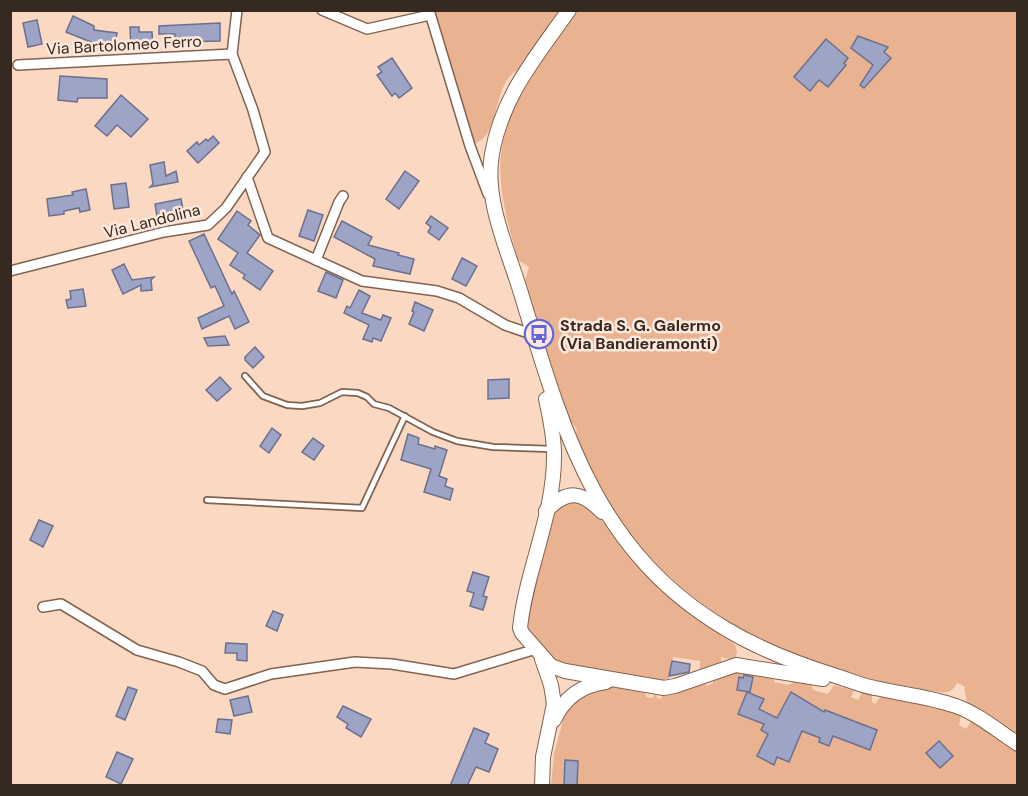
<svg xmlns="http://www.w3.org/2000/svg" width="1028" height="796" font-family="'DM Sans',sans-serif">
<rect width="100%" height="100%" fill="#fbd8c2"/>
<g fill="#e9b391">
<path d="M435 11H1017V736L967 703 964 686 957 683C952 693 947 693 936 692 896 684 854 678 816 664 727 632 650 575 602 493 591 475 583 455 574 436L577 430 572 423 569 422 525 281 529 267 518 260C497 187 487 142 533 76L519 69C497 80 499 115 487 134 484 138 480 141 475 144Z"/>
<polygon points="577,500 592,507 626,553 659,588 682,608 735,645 737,651 735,660 721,657 721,665 700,673 700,661 673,657 668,682 559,665 526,627 526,621 551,515 558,505"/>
<polygon points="735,670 775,675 774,682 789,685 798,679 811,682 813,690 828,694 834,685 854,691 851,697 858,700 862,692 872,695 872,702 875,704 881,696 951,710 961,715 959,725 966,729 972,720 1017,750 1017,785 551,786 554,754 565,713 579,695 610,685 644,690 646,697 652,698 656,693 657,698 661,699 663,693 678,691 705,684 707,686 713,683 713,679"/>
</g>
<g fill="#9ea4c6" stroke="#6b708f" stroke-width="1.5">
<polygon points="73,16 94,26 94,30 117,33 114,51 96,48 96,44 66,32"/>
<polygon points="37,20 42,44 28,47 23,23"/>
<polygon points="220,23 220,41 175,42 175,34 159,34 159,26"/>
<polygon points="130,27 139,27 139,32 152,32 153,48 131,50"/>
<polygon points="858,36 888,47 884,52 891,58 864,88 860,85 873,65 851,48"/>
<polygon points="826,39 848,58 844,63 846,65 828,87 819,80 810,91 794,77"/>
<polygon points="392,58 412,88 399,98 395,93 392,96 377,75 382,72 378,67"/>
<polygon points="60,76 107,79 107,98 78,98 77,102 58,100"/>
<polygon points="121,95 148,119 131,137 117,125 107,136 95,126"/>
<polygon points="213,136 219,143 198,163 187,151 197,142 199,145 206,139 208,141"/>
<polygon points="164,162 166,176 176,171 178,182 150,187 153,184 150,165"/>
<polygon points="405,171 419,181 399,209 386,199"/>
<polygon points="126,183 129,207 114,209 111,185"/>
<polygon points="86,189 90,210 80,212 79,208 64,211 64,214 49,216 47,199 73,195 72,192"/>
<polygon points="181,199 184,216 158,222 155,204"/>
<polygon points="308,210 323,215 314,241 299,236"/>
<polygon points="237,211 251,221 248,225 260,235 247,253 273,271 260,290 243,278 245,275 230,265 238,253 218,239"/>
<polygon points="431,216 448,228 439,240 428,232 431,227 426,223"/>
<polygon points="342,221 372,237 368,245 399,253 398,255 414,259 410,274 373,266 375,259 334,237"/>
<polygon points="204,234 232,294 234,291 249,322 235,329 229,316 202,329 198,318 224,306 215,286 211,288 189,241"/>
<polygon points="462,258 477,266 466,286 452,279"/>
<polygon points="124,264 132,280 154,277 151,280 152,290 141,291 141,285 123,294 112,270"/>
<polygon points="326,272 343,280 336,298 318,291"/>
<polygon points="83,289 86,306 68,308 66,300 71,299 70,291"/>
<polygon points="359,290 370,296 362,313 381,320 383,315 391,318 381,341 373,338 372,342 363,339 369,325 344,313 347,306 350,308"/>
<polygon points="415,302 433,310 424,331 409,324 414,312 412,311"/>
<polygon points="225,336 229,345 208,346 204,338"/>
<polygon points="255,347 264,357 253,368 245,360 245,357"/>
<polygon points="220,377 231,389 217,401 206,390"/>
<polygon points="509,379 509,398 488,399 488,380"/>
<polygon points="272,428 281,435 269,453 260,446"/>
<polygon points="408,434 419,438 418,444 435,449 435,446 447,450 439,476 447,479 445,486 453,489 450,500 424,492 431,469 401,460"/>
<polygon points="313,438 324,446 314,460 302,452"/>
<polygon points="39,520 53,526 43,547 30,540"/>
<polygon points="473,572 489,577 483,596 487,597 483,610 470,606 474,593 467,591"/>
<polygon points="273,611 283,615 277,631 266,626"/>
<polygon points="226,643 247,644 247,661 237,660 237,653 225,653"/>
<polygon points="672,661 690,664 689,672 669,676"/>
<polygon points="744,675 753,677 750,692 737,690 739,677 743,678"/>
<polygon points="128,687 137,690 125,720 116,716"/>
<polygon points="747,692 764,699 759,709 777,718 791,692 824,712 825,710 877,730 870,750 833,736 829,746 819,742 820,738 802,731 789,762 777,757 774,765 757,756 768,734 761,730 764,724 738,714"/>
<polygon points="248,696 252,712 234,716 230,700"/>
<polygon points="343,706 371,719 361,737 346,728 348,724 337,717"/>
<polygon points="218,719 232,720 230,734 216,732"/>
<polygon points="474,728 489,734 485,743 498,749 489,772 476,767 467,786 450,786"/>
<polygon points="939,741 953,756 940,768 926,753"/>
<polygon points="117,752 133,759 121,784 106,777"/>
<polygon points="565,760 578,761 577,786 564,786"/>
</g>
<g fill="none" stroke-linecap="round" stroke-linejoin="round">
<g stroke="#816350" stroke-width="8">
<g id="lane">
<polyline points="245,376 263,396 287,405 302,406 320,403 342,392 358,393 367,397 374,404 389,408 433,432 457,441 493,447 551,449"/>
<polyline points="207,500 362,508 405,416"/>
</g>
</g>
<g stroke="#816350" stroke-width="12">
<g id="street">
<polyline points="322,10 367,29 430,15"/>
<polyline points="429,10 470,146 488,194"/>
<polyline points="18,65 232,54"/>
<polyline points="247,177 268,238 362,281 437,291 459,298 505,325 534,335"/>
<polyline points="316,260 339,202 343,196"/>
<polyline points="10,271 164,232 208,225 226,208 265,152 253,110 232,54 237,10"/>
<polyline points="43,607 61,604 137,650 179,662 202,671 214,685 225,689 271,674 355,662 392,664 454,674 536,649"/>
</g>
</g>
<g stroke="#816350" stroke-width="16">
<g id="secondary">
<path d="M569 10C536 57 502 96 492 154 484 199 507 248 520 290 562 427 594 551 726 629 761 650 798 664 836 676 849 680 862 686 875 688 902 694 930 697 956 706 978 714 998 731 1018 744"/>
<path d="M546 399C550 417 554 436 554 454 555 513 526 570 520 628L522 633 551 666 565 671 664 688 675 686 736 665 823 679"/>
<path d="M546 511C567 489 582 491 602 512"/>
<path d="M554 720C564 698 582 685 606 682"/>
<polyline points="542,786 543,757 554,704 551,685 542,659"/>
</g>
</g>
<use href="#lane" stroke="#fff" stroke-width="4.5"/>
<use href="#street" stroke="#fff" stroke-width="9"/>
<use href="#secondary" stroke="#fff" stroke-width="14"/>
</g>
<defs>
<g id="bus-ring" transform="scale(1.5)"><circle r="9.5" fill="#fee8db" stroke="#6266de" stroke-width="1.5"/><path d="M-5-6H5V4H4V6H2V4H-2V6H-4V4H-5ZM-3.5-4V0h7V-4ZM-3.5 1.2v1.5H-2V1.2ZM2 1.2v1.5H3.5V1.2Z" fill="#6266de"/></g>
</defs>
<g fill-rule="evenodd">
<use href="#bus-ring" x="539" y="334"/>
</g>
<g text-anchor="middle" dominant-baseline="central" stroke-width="5" stroke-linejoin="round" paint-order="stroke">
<g font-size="16" fill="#362920" stroke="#fee8db">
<text transform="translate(124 45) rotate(-3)">Via Bartolomeo Ferro</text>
<text transform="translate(152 221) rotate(-14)">Via Landolina</text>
</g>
<g font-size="16" font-weight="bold" fill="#362920" stroke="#fee8db" text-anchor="start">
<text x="560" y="325">Strada S. G. Galermo<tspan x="560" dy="18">(Via Bandieramonti)</tspan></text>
</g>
</g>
<rect width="1028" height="796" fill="none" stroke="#362920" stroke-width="24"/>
</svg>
